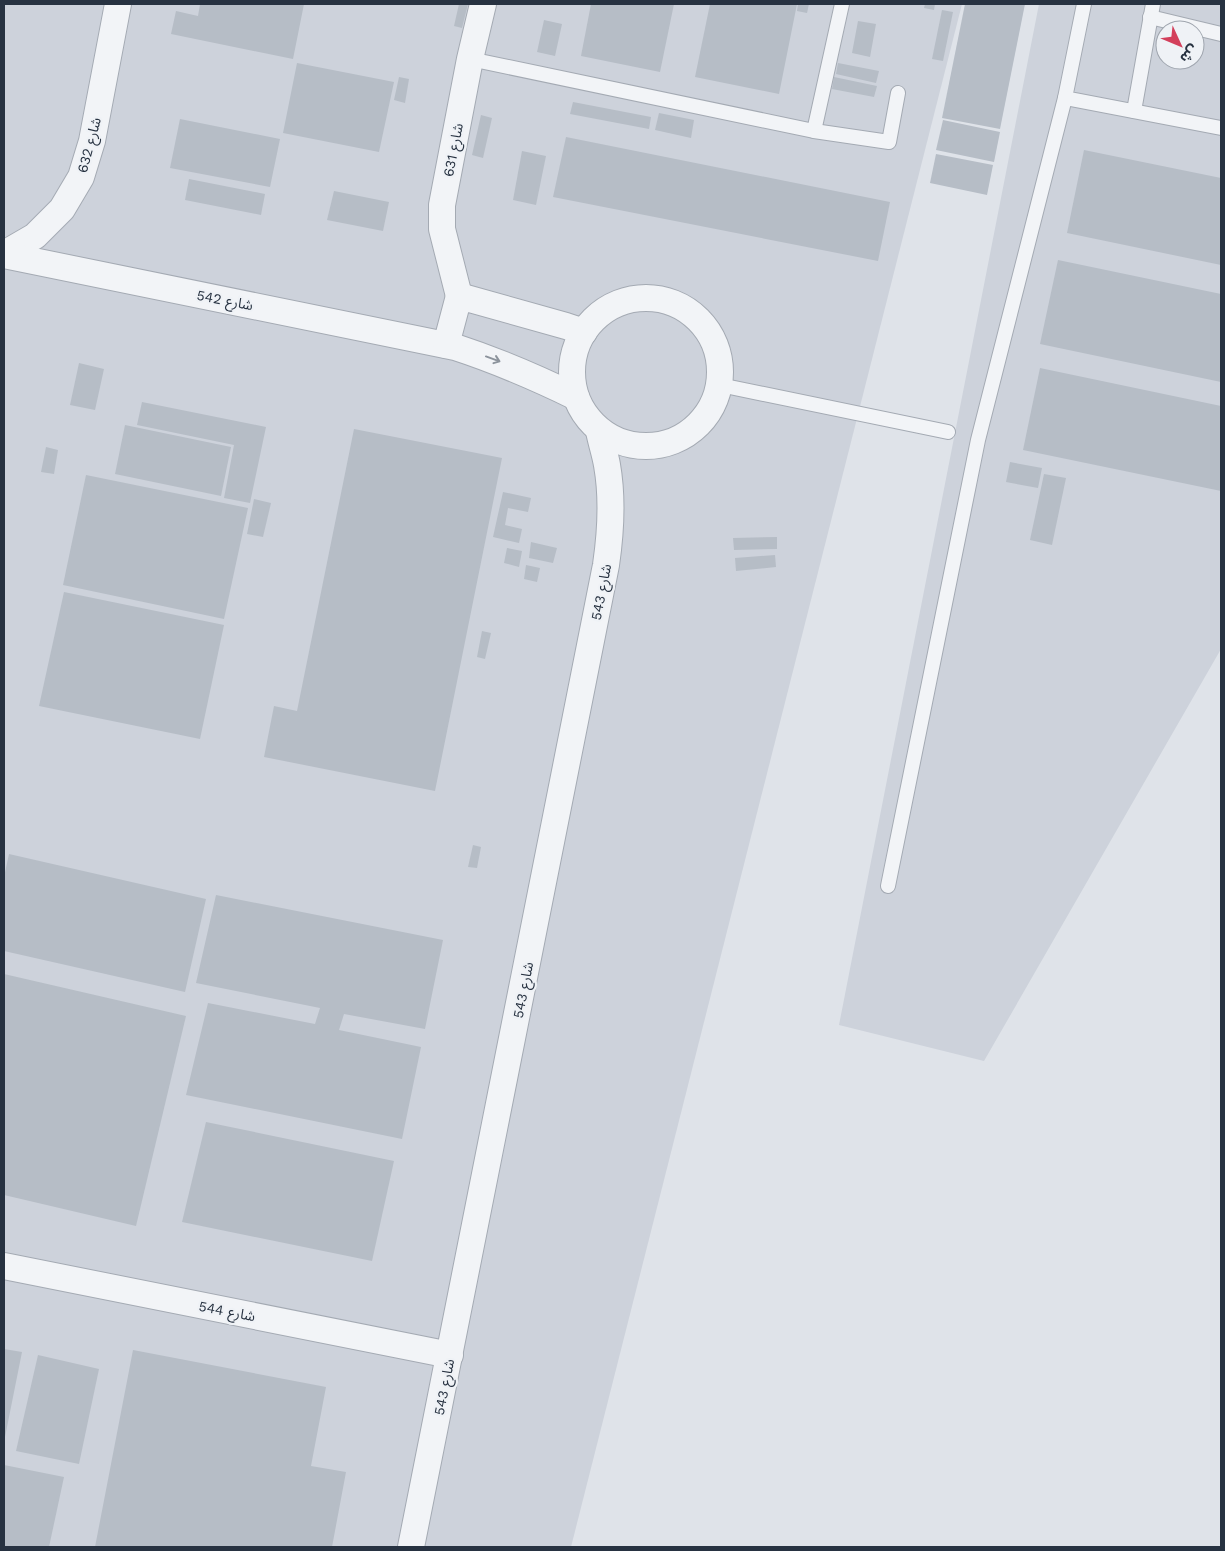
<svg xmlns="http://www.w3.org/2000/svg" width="1225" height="1551" font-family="'Work Sans','Noto Sans Arabic',sans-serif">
<rect width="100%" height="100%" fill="#dfe3e9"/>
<g fill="#cdd2db" fill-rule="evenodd">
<polygon points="4,4 962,4 571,1547 4,1547"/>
<path d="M1039 4H1221V649L984 1061 839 1025ZM1165 30H1195V60H1165Z"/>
</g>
<g fill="#b6bdc6">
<polygon points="200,4 304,4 293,59 171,34 176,11 198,16"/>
<polygon points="459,4 468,4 462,28 454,26"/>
<polygon points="591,4 674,4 660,72 581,56"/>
<polygon points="710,4 797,4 779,94 695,77"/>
<polygon points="798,4 809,4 807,13 797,11"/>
<polygon points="925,4 935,4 934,10 924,8"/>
<polygon points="965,4 1025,4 1000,129 942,118"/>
<polygon points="942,10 953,12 943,61 932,59"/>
<polygon points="544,20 562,24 555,56 537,52"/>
<polygon points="858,21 876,24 870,57 852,53"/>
<polygon points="297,63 394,82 379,152 283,133"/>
<polygon points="838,63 879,71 876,83 836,74"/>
<polygon points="399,77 409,79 405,103 394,100"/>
<polygon points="834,77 877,86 874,97 832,89"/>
<polygon points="573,102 651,117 649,129 570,114"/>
<polygon points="659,113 694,120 691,138 655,130"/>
<polygon points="481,115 492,118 483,158 472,155"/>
<polygon points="180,119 280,139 270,187 170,168"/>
<polygon points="943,120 1000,132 994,162 936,150"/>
<polygon points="566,137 890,202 878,261 553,197"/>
<polygon points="1084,150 1221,178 1221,265 1067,233"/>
<polygon points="522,151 546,156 536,205 513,200"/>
<polygon points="936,154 993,165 987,195 930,183"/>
<polygon points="189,179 265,194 261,215 185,200"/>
<polygon points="334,191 389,202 383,231 327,220"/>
<polygon points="1058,260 1221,294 1221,382 1040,344"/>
<polygon points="79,363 104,369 95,410 70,405"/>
<polygon points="1040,368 1221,406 1221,491 1023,450"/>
<polygon points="142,402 266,427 250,503 224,498 234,445 137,425"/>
<polygon points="125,425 231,447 221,496 115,474"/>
<polygon points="354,429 502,458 435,791 264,757 274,706 297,711"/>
<polygon points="46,447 58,450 54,474 41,472"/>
<polygon points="1010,462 1042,468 1038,488 1006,482"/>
<polygon points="1044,474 1066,478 1052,545 1030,540"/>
<polygon points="86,475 248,508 224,619 63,585"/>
<polygon points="503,492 531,498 528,512 508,508 505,525 522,529 519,543 493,537"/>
<polygon points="254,499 271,503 263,537 247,534"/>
<polygon points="777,537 777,549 734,550 733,538"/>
<polygon points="531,542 557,548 553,563 529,558"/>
<polygon points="507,548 522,551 519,567 504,563"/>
<polygon points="775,555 776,567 736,571 735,558"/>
<polygon points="526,565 540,568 537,582 524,579"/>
<polygon points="64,592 224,625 200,739 39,706"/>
<polygon points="482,631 491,633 485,659 477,657"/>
<polygon points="473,845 481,847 477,868 468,867"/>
<polygon points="9,854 206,899 185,992 4,951 4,877"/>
<polygon points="216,895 443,940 425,1029 344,1014 339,1030 421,1047 402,1139 186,1095 208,1003 315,1024 320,1008 196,983"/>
<polygon points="4,974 186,1016 136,1226 4,1195"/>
<polygon points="206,1122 394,1161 372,1261 182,1222"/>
<polygon points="4,1349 22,1352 5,1437 4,1437"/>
<polygon points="133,1350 326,1387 311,1466 346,1472 332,1547 95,1547"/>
<polygon points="38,1355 99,1369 79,1464 16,1451"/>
<polygon points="4,1465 64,1477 49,1547 4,1547"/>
</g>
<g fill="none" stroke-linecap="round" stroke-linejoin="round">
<g stroke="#a4aab3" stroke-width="16">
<g id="service">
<polyline points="1084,4 1065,98 1221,128"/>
<polyline points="1150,17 1221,34"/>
<polyline points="470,59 814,131 889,142 898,93"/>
<polyline points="1134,111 1153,4"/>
<polyline points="814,131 842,4"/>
<polyline points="720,385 948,432"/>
<polyline points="888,886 978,440 1065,98"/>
</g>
</g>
<g stroke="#a4aab3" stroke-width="28">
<g id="minor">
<polyline points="4,254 35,236 62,209 81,177 92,141 118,4"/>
<path d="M4 255 455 347C498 361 535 377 576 397"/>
<polyline points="459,296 442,229 442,205 470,59 483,4"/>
<circle cx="646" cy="372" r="74"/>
<polyline points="446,345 459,296 566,326 584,332"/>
<polyline points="4,1266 450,1355"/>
<path d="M411 1547 606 565C611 531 613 499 607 465 605 453 601 442 599 431"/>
</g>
</g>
<use href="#service" stroke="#f2f4f7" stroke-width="14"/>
<use href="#minor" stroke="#f2f4f7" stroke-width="26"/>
</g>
<defs><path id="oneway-shaft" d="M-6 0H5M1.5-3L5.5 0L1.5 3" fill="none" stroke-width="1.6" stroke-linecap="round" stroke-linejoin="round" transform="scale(1.25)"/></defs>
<use stroke="#8c939c" href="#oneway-shaft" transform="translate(493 359) rotate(20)"/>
<g text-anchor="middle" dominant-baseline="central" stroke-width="4.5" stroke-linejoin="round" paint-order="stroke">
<g font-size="14" fill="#273241" stroke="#eff2f6">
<text transform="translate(89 145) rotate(-75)">شارع 632</text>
<text transform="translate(453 150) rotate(-79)">شارع 631</text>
<text transform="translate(225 300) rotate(11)">شارع 542</text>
<text transform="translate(601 592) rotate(-79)">شارع 543</text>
<text transform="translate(523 990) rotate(-79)">شارع 543</text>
<text transform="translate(227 1311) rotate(11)">شارع 544</text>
<text transform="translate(444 1387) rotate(-79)">شارع 543</text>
</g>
</g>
<rect width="1225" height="1551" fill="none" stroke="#273241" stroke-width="10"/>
<g transform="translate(1180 45) rotate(134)"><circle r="24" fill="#eff2f6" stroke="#9fa5ae"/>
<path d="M0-4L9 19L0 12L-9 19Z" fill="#d33f5b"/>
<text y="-8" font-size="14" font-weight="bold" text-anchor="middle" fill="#273241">ش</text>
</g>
</svg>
